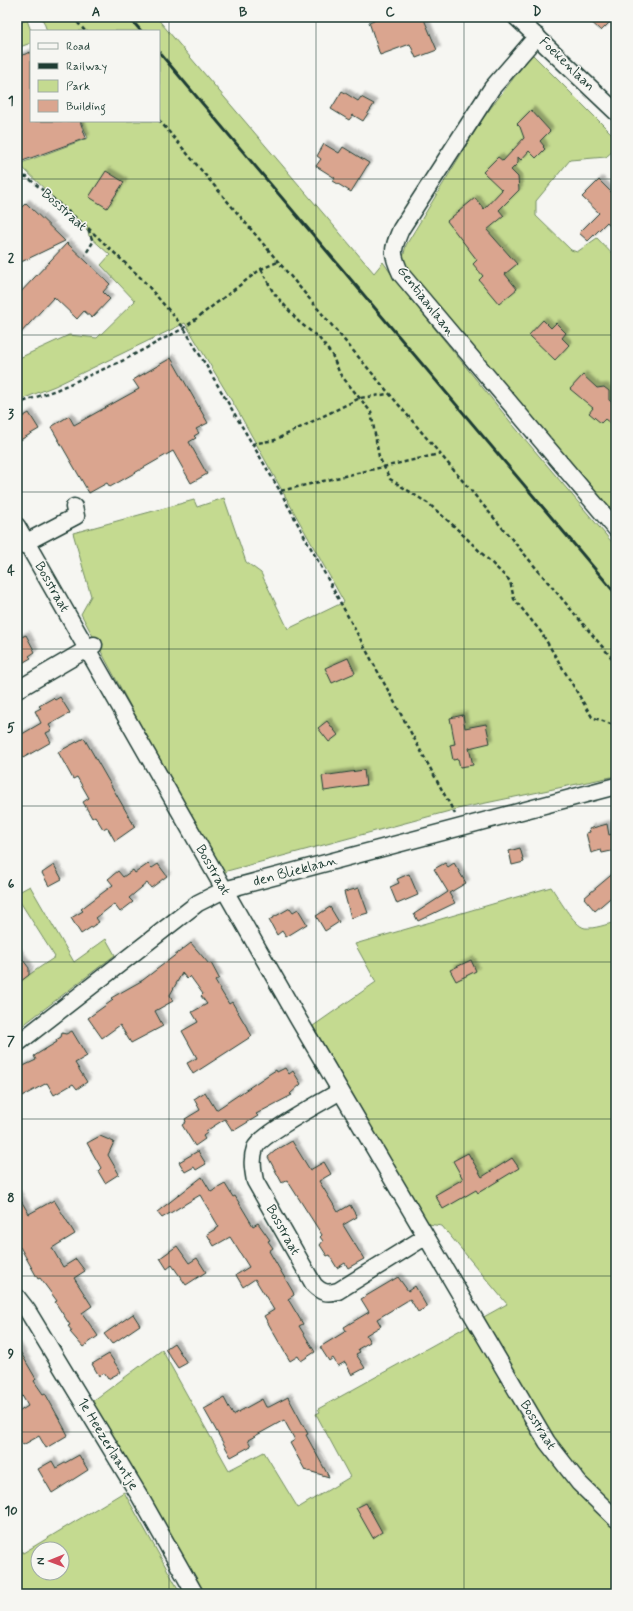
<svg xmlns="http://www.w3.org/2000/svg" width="633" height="1611" font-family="Mynerve,sans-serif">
<defs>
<filter id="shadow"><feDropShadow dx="3.5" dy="-3.5" stdDeviation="1" flood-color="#0004"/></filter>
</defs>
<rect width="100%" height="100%" fill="#f6f6f2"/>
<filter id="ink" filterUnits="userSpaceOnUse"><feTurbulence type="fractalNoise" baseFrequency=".025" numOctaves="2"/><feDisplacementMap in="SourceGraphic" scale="8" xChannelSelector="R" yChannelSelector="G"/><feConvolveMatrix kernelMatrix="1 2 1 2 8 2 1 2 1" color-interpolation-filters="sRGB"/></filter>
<g filter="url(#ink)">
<g fill="#c4da90" stroke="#728c62" fill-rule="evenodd">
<polygon points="42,17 156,17 374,273 383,262 397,282 513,425 616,547 616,776 457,809 227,871 221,875 81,614 91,596 73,533 194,500 197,507 224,498 246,562 261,573 288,629 344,602 239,413 185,323 55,386 17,401 17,359 69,335 97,338 135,301 101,265 110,255 89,236 88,231 19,164 88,138 81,121 159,121 159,31 47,31"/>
<polygon points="27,20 31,31 31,43 17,48 17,24"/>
<polygon points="532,54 616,138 616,148 606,157 570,160 536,201 536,216 571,250 577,252 597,238 616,258 616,519 405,270 403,258 406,245 483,118"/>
<polygon points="30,886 74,962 106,939 115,955 18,1029 17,983 55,957 17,897 17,893"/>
<path d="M551 887C558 897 574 926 585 928 595 929 607 924 616 922V1594H200L189 1575 193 1573 186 1562 90 1403 162 1350 229 1470 264 1452 298 1508 350 1477 316 1414 320 1412 318 1409 507 1304 442 1226 428 1224 313 1026 376 982 355 944Z"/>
<path d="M124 1492 181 1594H17V1543L23 1553ZM38 1549H62V1573H38Z"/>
</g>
<g fill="#daa58f" stroke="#1f3d34" filter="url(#shadow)">
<polygon points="381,17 423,17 437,50 416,58 410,44 380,55 369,22"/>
<polygon points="586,17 615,17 601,31"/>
<polygon points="31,52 31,121 80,121 86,138 17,163 17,57"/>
<polygon points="342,91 358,101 361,97 374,104 363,121 353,115 349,120 331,109"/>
<polygon points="531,110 550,131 540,141 544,146 543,147 545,149 536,158 529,151 521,160 518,157 518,163 511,170 518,177 519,190 499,210 504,216 487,230 517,264 505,274 517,289 499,304 479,280 483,276 473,264 477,260 447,221 475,198 484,209 502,190 483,172 498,157 503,161 524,138 520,127 517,124"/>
<polygon points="324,144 339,153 343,147 369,163 351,192 333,181 335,178 316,166 321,159 317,156"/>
<polygon points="106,171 124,182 107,208 89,197"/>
<polygon points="599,180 616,197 616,232 607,222 588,241 579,233 599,213 582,197"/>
<polygon points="26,203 65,241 17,264 17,212"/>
<polygon points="67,243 110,284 103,292 110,299 92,318 84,311 77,319 54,297 17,337 17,296"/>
<polygon points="543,320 551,328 556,323 566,333 562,338 569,345 555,360 529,335"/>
<polygon points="171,358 208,423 196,429 199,433 194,436 196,438 189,442 207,474 191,483 173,451 110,487 107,483 89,493 51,427 69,416 74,425 139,389 133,380"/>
<polygon points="583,375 597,388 604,387 609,391 609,400 616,406 616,428 605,419 601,423 589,413 593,408 570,389"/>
<polygon points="29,413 39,429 17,442 17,420"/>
<polygon points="26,635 35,652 29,656 31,658 17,666 17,639"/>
<polygon points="348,658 355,673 332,683 325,668"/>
<polygon points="60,697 70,713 49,725 52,730 46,733 51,742 23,758 17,748 17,737 41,723 35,711 41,708 39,706 53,698 55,700"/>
<polygon points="463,715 465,728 486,724 490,743 469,748 473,765 460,767 458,759 453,760 450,745 455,744 450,718"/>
<polygon points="327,721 338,735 329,742 318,728"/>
<polygon points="84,738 135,827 115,841 107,827 103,829 95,816 92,818 83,802 89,798 77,777 73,779 58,752"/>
<polygon points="364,770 366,785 324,791 322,776"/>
<polygon points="607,824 609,835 612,834 616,850 602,853 601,850 591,853 586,833 590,832 589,829"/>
<polygon points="520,848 524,862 512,865 509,851"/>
<polygon points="445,863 448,867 454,863 466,883 449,893 455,903 418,921 414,914 448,892 434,869"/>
<polygon points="148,864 152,868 158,864 167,876 151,888 147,883 129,898 133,902 120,912 114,904 96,918 99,922 81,934 71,918 83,911 81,909 113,885 108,879 118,871 123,877 133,870 135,873"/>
<polygon points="54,865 62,879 49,886 42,873"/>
<polygon points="616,871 616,893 595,911 584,898"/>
<polygon points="409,874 418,895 397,904 390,887 399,883 397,879"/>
<polygon points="359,888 368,913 351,918 344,892"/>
<polygon points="330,907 339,922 325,931 316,916"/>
<polygon points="290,908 293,912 298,909 307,924 286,937 282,931 277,935 269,920"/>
<polygon points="191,943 209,964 211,963 219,978 215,981 229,1004 232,1002 252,1036 193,1074 187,1063 197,1058 182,1031 198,1022 192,1012 207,1004 201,996 203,994 190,976 187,979 182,973 170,995 173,1001 155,1011 163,1026 131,1043 120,1025 102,1038 88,1018 113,1000 111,998 143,980"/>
<polygon points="17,952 29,968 29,975 17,984"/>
<polygon points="471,960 476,971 456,981 450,970"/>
<polygon points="72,1031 87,1056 75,1063 87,1082 77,1089 73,1084 54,1095 47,1083 17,1099 17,1069 36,1060 34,1056 57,1042 56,1040 61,1037 62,1033 66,1034"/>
<polygon points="285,1068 289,1074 293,1071 301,1084 290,1094 292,1095 256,1114 258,1116 235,1130 234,1129 232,1130 225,1119 206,1131 207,1133 203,1136 205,1139 195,1146 182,1125 186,1122 185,1119 200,1110 194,1099 205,1092 216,1110 271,1073 276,1070 277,1072"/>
<polygon points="100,1136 114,1142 108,1155 119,1174 105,1183 98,1171 101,1168 87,1143"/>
<polygon points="292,1141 310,1170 324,1162 331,1174 319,1181 338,1212 350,1205 357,1217 343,1225 364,1259 348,1268 345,1263 337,1268 329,1255 327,1256 320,1245 323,1241 320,1237 322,1235 287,1180 282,1183 269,1159 268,1157 275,1151"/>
<polygon points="198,1151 206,1164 196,1170 194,1167 185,1172 179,1162"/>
<polygon points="468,1153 482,1177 512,1158 519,1168 478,1193 476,1190 443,1209 435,1195 463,1179 453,1161"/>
<polygon points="202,1177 211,1192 225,1184 233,1197 235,1196 253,1226 258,1223 270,1240 268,1241 273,1248 269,1251 293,1292 294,1295 288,1299 303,1324 299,1326 315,1352 301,1361 298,1356 290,1361 284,1351 264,1316 274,1310 255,1279 243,1287 236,1275 249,1267 230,1237 214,1246 207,1234 219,1227 200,1195 162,1218 157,1212"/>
<polygon points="17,1194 29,1214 54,1200 75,1234 52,1248 63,1267 76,1259 85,1271 74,1278 92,1306 82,1313 98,1336 83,1347 70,1332 72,1331 68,1326 70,1325 55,1302 57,1301 40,1278 38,1279 20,1247 17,1249"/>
<polygon points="177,1246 189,1263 197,1258 206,1272 186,1285 172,1265 167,1269 160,1258"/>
<polygon points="398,1277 408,1291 415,1286 427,1307 418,1312 410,1299 377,1319 381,1326 366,1335 370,1342 358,1349 360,1352 356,1354 365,1368 352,1375 345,1362 338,1366 333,1358 329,1361 320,1347 346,1331 344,1327 369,1312 361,1299"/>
<polygon points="133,1314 140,1325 112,1344 104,1334"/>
<polygon points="174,1343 187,1363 178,1368 165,1349"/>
<polygon points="17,1346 36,1379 34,1381 43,1394 45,1393 68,1435 46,1448 39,1436 23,1445 17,1435 17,1413 28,1406 17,1387"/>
<polygon points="109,1354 121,1372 108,1379 104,1373 99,1376 92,1364"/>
<polygon points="288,1397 308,1434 306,1435 329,1477 305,1470 290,1443 295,1440 284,1420 248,1440 251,1446 231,1457 204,1409 224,1398 233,1415 262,1399 266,1407 269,1407"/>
<polygon points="79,1455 88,1470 52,1493 38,1469 52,1461 56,1468"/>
<polygon points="366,1503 382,1532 373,1538 356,1508"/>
</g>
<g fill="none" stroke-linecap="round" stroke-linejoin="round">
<g stroke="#1f3d34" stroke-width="19">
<g id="minor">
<polyline points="516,17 616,112"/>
<path d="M537 36 492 88 401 229C392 250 391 253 401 274L616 529"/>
<polyline points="17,526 297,1017 547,1442 579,1483 616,1519"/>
<polyline points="19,546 76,516 74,507"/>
<polyline points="17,690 94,645"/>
<polyline points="17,1044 198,903 224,890 616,786"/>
<path d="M340 1091C325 1101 261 1134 255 1148 251 1159 253 1170 255 1181L314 1285C322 1293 327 1294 338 1291L425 1237"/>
<polyline points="17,1297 27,1310 139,1495 195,1594"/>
</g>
</g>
<g stroke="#1f3d34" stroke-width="2.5" stroke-dasharray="4 3" stroke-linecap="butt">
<polyline points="73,17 85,31"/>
<polyline points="159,120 616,663"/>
<polyline points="17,176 27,177 88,228 93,242 85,255"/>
<polyline points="88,228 142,279 184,328 280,491 439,454"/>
<polyline points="261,269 273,292 299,322 319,338 332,355 340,374 371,412 379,457 390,479 429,504 454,526 510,581 514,599 541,632 592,717 616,726"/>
<polyline points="17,404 56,390 122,361 184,328 261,269 278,262"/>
<polyline points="252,444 275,440 360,398 388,394"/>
<polyline points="280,491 455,814"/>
</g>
<use href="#minor" stroke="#f6f6f2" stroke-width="16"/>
<g stroke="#1f3d34" stroke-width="3">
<polyline points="129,17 141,31"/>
<polyline points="159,52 616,594"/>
</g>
</g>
</g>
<path fill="none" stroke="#1f3d34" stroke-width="1" stroke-opacity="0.55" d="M169 17V1594M316 17V1594M464 17V1594M17 179H616M17 335H616M17 492H616M17 649H616M17 806H616M17 962H616M17 1119H616M17 1276H616M17 1432H616"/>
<g text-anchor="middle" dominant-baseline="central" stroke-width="3" stroke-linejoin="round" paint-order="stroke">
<g font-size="14" fill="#1f3d34" stroke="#f6f6f2">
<text transform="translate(567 64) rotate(44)">Foekenlaan</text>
<text transform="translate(64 210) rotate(42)">Bosstraat</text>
<text transform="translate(426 301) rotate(52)">Gentiaanlaan</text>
<text transform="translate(52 587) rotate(60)">Bosstraat</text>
<text transform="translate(213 870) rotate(60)">Bosstraat</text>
<text transform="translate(295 871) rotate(-15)">den Blieklaan</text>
<text transform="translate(283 1230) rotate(61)">Bosstraat</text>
<text transform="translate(538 1425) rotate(58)">Bosstraat</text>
<text transform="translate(108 1444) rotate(59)">1e Heezerlaantje</text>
</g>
</g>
<rect width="633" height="1611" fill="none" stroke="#f6f6f2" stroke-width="44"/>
<rect x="30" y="30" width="130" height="92" fill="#f6f6f2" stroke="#a0aca6"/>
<rect x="38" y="43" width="20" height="6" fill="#f6f6f2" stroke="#a0aca6"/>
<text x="66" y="50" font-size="12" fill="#1f3d34">Road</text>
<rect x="38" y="63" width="20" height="6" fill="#1f3d34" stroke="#a0aca6"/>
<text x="66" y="70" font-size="12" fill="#1f3d34">Railway</text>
<rect x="38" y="80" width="20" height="12" fill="#c4da90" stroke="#a0aca6"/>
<text x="66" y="90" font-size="12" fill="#1f3d34">Park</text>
<rect x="38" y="100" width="20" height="12" fill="#daa58f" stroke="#a0aca6"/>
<text x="66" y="110" font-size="12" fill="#1f3d34">Building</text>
<g transform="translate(50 1561) rotate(269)"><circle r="19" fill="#f6f6f2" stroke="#a0aca6"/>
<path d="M0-3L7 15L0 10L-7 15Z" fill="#d1495b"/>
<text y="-6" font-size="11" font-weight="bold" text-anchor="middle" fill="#1f3d34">N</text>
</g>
<rect x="22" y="22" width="589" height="1567" fill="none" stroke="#1f3d34" stroke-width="1.5"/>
<g font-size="13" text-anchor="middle" font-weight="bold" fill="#1f3d34">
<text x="96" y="16">A</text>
<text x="243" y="16">B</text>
<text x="390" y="16">C</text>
<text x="537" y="16">D</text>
<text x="11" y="105">1</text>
<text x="11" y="262">2</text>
<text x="11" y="418">3</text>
<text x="11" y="575">4</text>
<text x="11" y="732">5</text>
<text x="11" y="888">6</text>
<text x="11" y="1045">7</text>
<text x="11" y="1202">8</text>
<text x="11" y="1358">9</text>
<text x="11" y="1515">10</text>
</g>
</svg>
